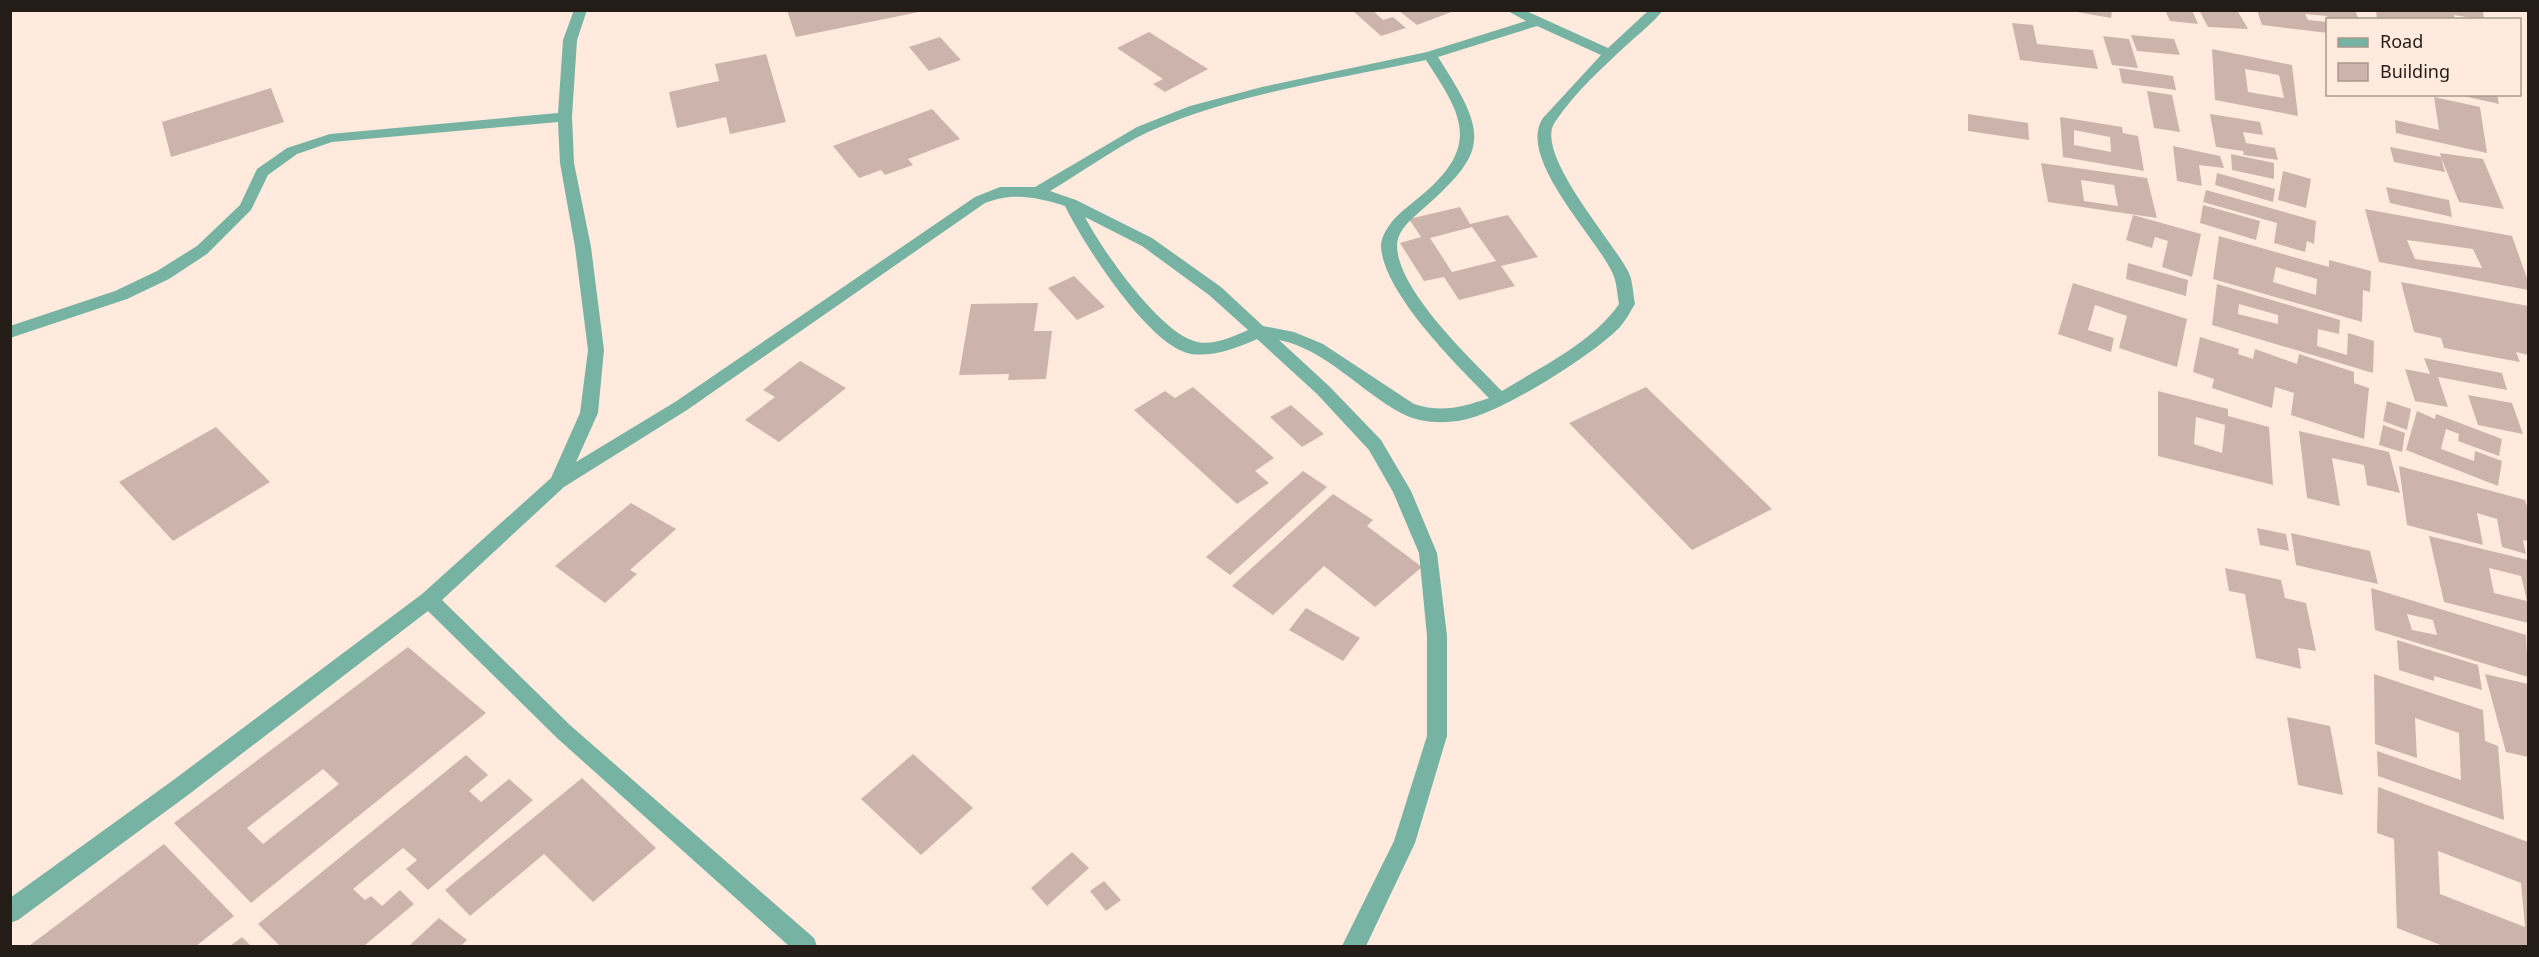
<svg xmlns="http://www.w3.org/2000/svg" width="2539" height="957" font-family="'Noto Sans',sans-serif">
<rect width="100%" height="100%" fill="#ffeadd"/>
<g fill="#ccb4ad" fill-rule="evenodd">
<polygon points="787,10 919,10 919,12 796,37"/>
<polygon points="1352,10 1372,10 1383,20 1393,17 1406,28 1381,36"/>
<polygon points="1398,10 1454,10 1454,11 1417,25"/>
<polygon points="2077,10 2112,10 2111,18 2077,12"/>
<polygon points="2165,10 2192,10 2198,24 2170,21"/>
<polygon points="2199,10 2237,10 2248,29 2208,27"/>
<polygon points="2257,10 2355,10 2359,20 2328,20 2327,16 2305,14 2308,20 2328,22 2328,33 2262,25"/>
<polygon points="2376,10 2483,10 2484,20 2454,15 2455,20 2377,20"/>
<polygon points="2012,23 2033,25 2037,44 2093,50 2098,69 2020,60"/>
<polygon points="1149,32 1208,69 1165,92 1153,84 1163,79 1117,48"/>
<polygon points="2131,35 2174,39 2180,55 2137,51"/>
<polygon points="2103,36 2129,39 2138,68 2112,65"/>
<polygon points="940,37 961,60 929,71 909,47"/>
<path d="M2212 49 2292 65 2298 116 2215 100ZM2245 69 2279 75 2284 98 2248 92Z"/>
<polygon points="766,54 786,122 730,134 726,117 677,128 669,92 719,81 715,64"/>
<polygon points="2119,68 2173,76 2176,90 2122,83"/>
<polygon points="271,88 284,122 171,157 162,122"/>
<polygon points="2147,91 2172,95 2180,132 2154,128"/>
<polygon points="2459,94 2497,94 2499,104 2459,95"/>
<polygon points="2434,97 2480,107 2487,153 2396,133 2395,120 2439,130"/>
<polygon points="932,109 960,139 908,159 913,165 885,175 881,170 859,178 833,146"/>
<polygon points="1968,114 2028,123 2029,140 1968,131"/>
<polygon points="2210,114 2260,122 2263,135 2243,132 2246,143 2275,148 2278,160 2244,155 2243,151 2216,147"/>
<path d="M2060 117 2122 127 2123 133 2138 136 2144 171 2063 157ZM2074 130 2110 137 2111 152 2074 145Z"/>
<polygon points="2173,146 2220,156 2224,168 2199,165 2202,186 2177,181"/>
<polygon points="2390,147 2441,157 2440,153 2483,159 2504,209 2459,202 2441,157 2445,172 2394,162"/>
<polygon points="2231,154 2274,163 2274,179 2232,170"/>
<path d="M2041 163 2147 178 2157 218 2048 202ZM2081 180 2114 185 2118 206 2084 201Z"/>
<polygon points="2283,171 2311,179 2306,208 2278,200"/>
<polygon points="2217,173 2275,189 2273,202 2215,185"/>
<polygon points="2386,187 2449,200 2452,217 2390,203"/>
<polygon points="2206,190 2316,221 2314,244 2307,241 2305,252 2274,243 2277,223 2203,202"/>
<polygon points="2203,205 2260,221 2256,240 2200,223"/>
<path d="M1460 207 1470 224 1508 215 1538 257 1501 266 1515 286 1459 300 1444 277 1424 281 1400 243 1421 237 1409 219ZM1472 227 1496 261 1452 272 1430 238Z"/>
<path d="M2365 209 2512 236 2528 281V290L2379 262ZM2407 240 2473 249 2482 268 2415 259Z"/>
<polygon points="2133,215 2201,234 2192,277 2162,267 2168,241 2155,237 2152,248 2126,240"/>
<path d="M2219 236 2329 267V260L2371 271 2370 292 2363 290 2362 322 2213 279ZM2276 267 2317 279 2316 295 2273 282Z"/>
<polygon points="2128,263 2188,280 2186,296 2126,279"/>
<polygon points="1074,276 1105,307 1077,320 1048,288"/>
<polygon points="2401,282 2528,306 2528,355 2516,352 2520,362 2444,348 2441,338 2414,332"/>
<polygon points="2073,283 2187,319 2177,367 2119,348 2127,316 2095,305 2088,330 2114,338 2111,352 2058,334"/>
<path d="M2217 284 2340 320 2339 334 2318 329 2317 346 2347 355 2348 333 2374 341 2373 373 2212 325ZM2239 304 2278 315V324L2238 314Z"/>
<polygon points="1038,303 1034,331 1052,331 1046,379 1008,380 1009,374 959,375 971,304"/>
<polygon points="2200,337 2239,349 2238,354 2253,359 2255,349 2297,364 2299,354 2354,372 2354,383 2369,388 2364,439 2291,415 2294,393 2275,387 2272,408 2212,388 2214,379 2193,372"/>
<polygon points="2424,358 2502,373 2507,390 2438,377 2448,407 2415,401 2405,369 2430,374"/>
<polygon points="800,361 846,388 779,442 745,420 775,397 763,390"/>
<polygon points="1193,387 1274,458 1255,471 1269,483 1237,504 1134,410 1165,391 1175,398"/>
<polygon points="1646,387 1772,509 1692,550 1569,423"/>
<path d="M2158 391 2228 409V416L2269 427 2273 485 2158 456ZM2196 417 2225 425 2222 453 2194 444Z"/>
<polygon points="2468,395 2512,403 2523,434 2478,425"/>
<polygon points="2387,401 2411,409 2407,430 2383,421"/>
<polygon points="1291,405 1324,434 1302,447 1270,417"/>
<polygon points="2417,411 2435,419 2436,414 2502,439 2499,456 2458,441 2459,434 2446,429 2441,449 2474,461 2475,451 2502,461 2498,486 2406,450"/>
<polygon points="2383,425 2405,433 2402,452 2379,445"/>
<polygon points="216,427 270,482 173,541 119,482"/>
<polygon points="2299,431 2389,452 2400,493 2367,485 2364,465 2332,458 2340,506 2307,498"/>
<polygon points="2399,466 2525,500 2528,510 2528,541 2523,540 2526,554 2502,547 2497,519 2477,513 2483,545 2407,525"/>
<polygon points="1303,471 1327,487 1230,575 1206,557"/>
<polygon points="1333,494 1373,520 1367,526 1422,567 1375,607 1324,566 1273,615 1232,586"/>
<polygon points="631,503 676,529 630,570 637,574 605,603 555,566"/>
<polygon points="2257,528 2286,534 2289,551 2260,545"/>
<polygon points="2291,533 2370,551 2378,584 2296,565"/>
<path d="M2429 536 2528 560V623L2444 602ZM2489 568 2521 576 2527 601 2494 593Z"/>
<polygon points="2225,568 2281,580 2285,598 2306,603 2316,651 2298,648 2301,669 2256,658 2245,594 2229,591"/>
<path d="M2371 588 2526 635 2528 677 2375 630ZM2407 614 2433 620 2437 635 2412 630Z"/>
<polygon points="1306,608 1360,638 1343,661 1289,630"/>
<polygon points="2397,640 2478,665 2482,690 2434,676 2434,681 2399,670"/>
<path d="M408 647 486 713 251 903 174 823ZM323 769 339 784 263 844 247 828Z"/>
<polygon points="2374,674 2483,710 2485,741 2498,746 2504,820 2378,776 2377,751 2461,780 2459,733 2415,718 2417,758 2375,744"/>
<polygon points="2485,674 2528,684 2528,757 2506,752"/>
<polygon points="2287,717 2330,726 2343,795 2298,785"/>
<polygon points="913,754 973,808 921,855 861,799"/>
<polygon points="466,755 488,775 469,791 481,802 509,779 533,800 428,890 406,869 417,860 403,848 353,889 365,900 371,896 382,906 400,890 414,904 364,946 280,946 258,924"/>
<polygon points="582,778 656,848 593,902 544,854 470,916 445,890"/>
<path d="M2378 787 2528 842V946H2443L2397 928 2394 839 2377 833ZM2438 851 2521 883 2525 927 2440 894Z"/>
<polygon points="164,844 234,916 196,946 29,946"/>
<polygon points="1072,852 1089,868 1047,906 1031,888"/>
<polygon points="1104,881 1121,900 1106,911 1090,891"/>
<polygon points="439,918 467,940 461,946 409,946"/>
<polygon points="242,937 251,946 230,946"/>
</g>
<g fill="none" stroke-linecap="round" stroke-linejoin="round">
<path fill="#76b3a2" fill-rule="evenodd" d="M574 10H587L577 40 572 117 574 163 591 247 604 350 598 413 576 462 675 402 975 197 1000 187H1035L1137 127 1190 106 1262 87 1427 52 1526 21 1506 10H1524L1608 48 1649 10H1663C1654 22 1641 32 1630 42 1604 66 1575 92 1555 122 1533 153 1614 242 1629 273 1633 282 1633 294 1635 304 1630 312 1626 320 1620 327 1593 355 1501 413 1463 420 1443 424 1419 423 1401 413 1360 391 1325 349 1279 340L1329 386 1381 440 1411 491 1437 553 1447 636V736L1415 843 1366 946H1342L1394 841 1427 736V636L1419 553 1393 492 1369 450 1317 394 1257 339C1237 348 1214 357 1191 354 1149 347 1083 243 1065 206 1037 197 1013 192 985 203L687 410 564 487 442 600 571 726 814 938 817 946H789L557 738 428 611 188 795 18 920 10 923V898L172 781 422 594 551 478 580 413 588 350 575 247 560 163 558 122 332 142 297 154 268 175 251 210 207 254 169 279 127 299 10 338V326L115 291 157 271 197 246 240 205 257 169 287 148 330 134 558 113 563 40ZM1537 26 1601 55 1543 118C1516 157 1595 236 1612 272 1617 282 1617 293 1619 304 1592 343 1542 366 1502 391 1472 360 1398 291 1397 246 1397 233 1407 223 1415 216 1488 152 1491 139 1438 57ZM1426 60C1456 107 1481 139 1433 185 1421 197 1407 206 1395 218 1389 225 1381 236 1381 246 1383 293 1457 365 1489 398 1463 407 1441 413 1414 404L1323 344 1294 332 1263 326 1221 287 1152 238 1076 200 1050 191C1082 172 1115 148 1148 132 1235 93 1334 80 1426 60ZM1085 217 1142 246 1209 295 1248 330C1232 337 1211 347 1194 341 1158 330 1102 250 1085 217Z"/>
</g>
<rect width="2539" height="957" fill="none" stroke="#231c17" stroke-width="24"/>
<rect x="2326" y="18" width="195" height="78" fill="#ffeadd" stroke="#a7988e" stroke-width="1.5"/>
<rect x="2338" y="38" width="30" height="9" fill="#76b3a2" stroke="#a7988e" stroke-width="1.5"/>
<text x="2380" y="48" font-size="18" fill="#231c17">Road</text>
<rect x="2338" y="63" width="30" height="18" fill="#ccb4ad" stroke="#a7988e" stroke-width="1.5"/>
<text x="2380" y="78" font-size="18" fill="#231c17">Building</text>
</svg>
